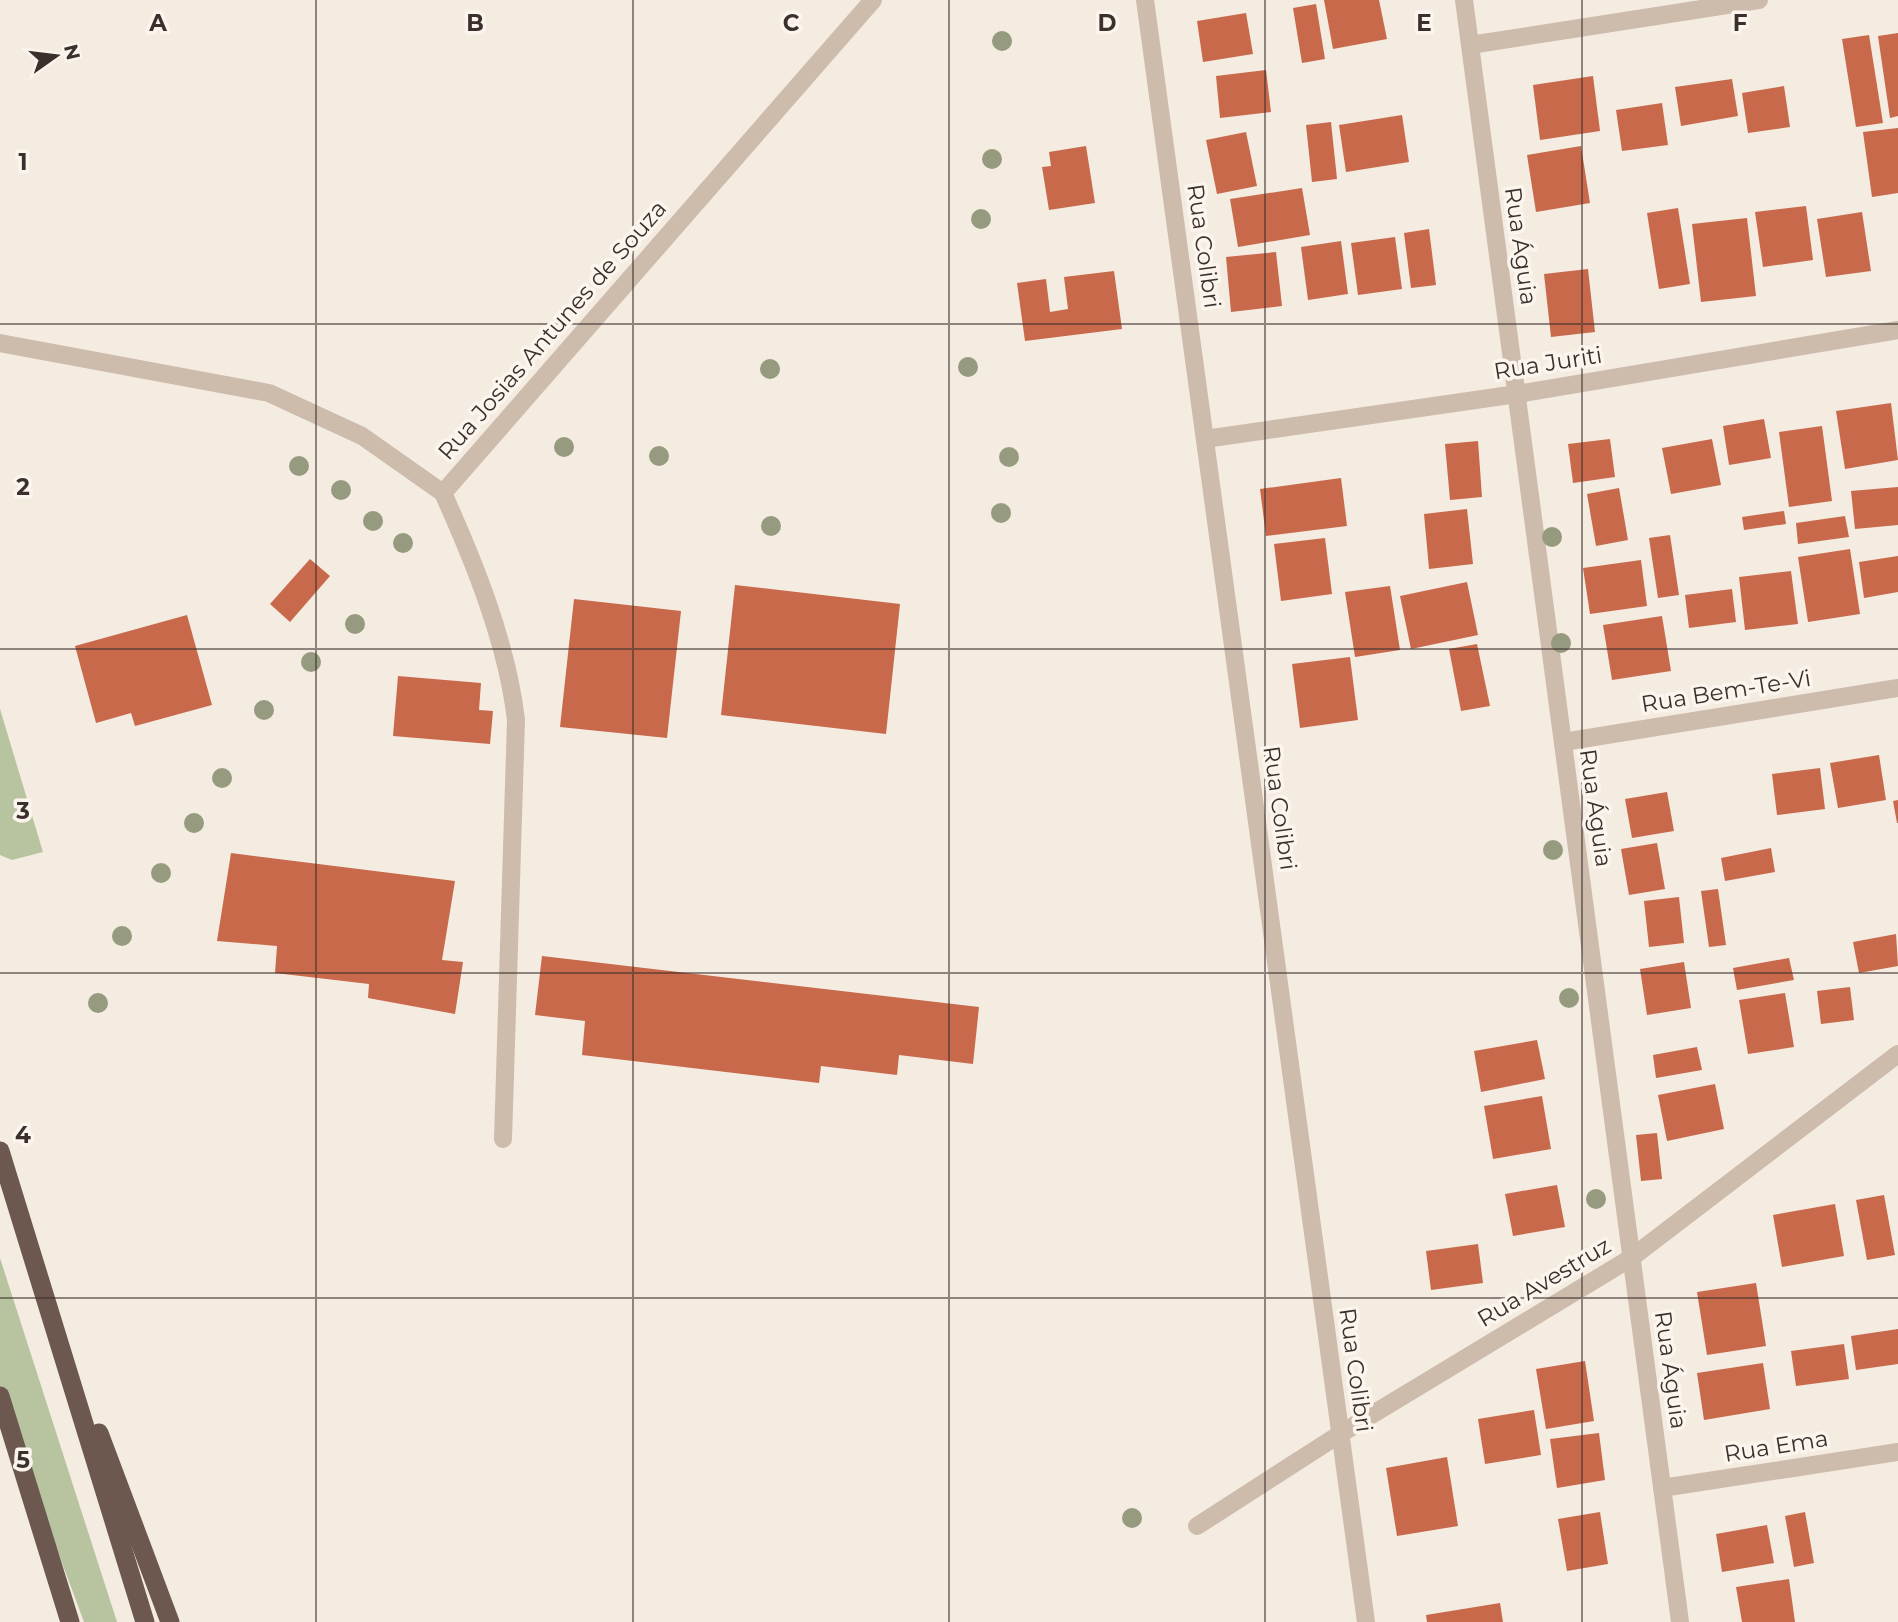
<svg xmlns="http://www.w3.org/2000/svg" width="1898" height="1622" font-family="Montserrat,sans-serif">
<rect width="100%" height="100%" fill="#f4ebe1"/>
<g fill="#b8c4a0">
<polygon points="0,709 43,852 12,860 0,855"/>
<polygon points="0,1258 117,1622 84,1622 19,1447 0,1386"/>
</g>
<g fill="#c8694b">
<polygon points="1324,0 1379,0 1387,39 1333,49"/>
<polygon points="1316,4 1325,59 1302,63 1293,8"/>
<polygon points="1246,13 1253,54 1203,62 1197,21"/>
<polygon points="1898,33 1898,116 1890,118 1878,36"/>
<polygon points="1869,35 1883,123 1856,127 1842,39"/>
<polygon points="1266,70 1271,112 1220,118 1216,76"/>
<polygon points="1593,76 1600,131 1540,140 1533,85"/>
<polygon points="1732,79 1738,116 1681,126 1675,87"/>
<polygon points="1784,86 1790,127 1748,133 1742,93"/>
<polygon points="1662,103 1668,145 1622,151 1616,110"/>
<polygon points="1402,115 1409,162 1346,172 1339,125"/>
<polygon points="1331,122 1337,179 1312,182 1306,125"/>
<polygon points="1898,128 1898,193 1872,197 1863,132"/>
<polygon points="1246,132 1257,186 1217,194 1206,140"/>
<polygon points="1086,146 1095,203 1049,210 1042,167 1051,166 1049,152"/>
<polygon points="1581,146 1590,203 1536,212 1527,155"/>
<polygon points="1302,188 1310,235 1238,247 1230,199"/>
<polygon points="1806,206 1813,260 1763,267 1755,212"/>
<polygon points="1678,208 1690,284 1659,289 1647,213"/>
<polygon points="1862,212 1871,271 1826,277 1817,219"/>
<polygon points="1747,218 1756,296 1701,302 1692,224"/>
<polygon points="1429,229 1436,285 1411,288 1404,233"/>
<polygon points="1395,237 1402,289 1358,295 1351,243"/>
<polygon points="1341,241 1348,294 1308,300 1301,247"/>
<polygon points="1276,252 1282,306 1231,312 1226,257"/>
<polygon points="1588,269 1595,332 1551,337 1544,274"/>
<polygon points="1114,271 1122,329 1025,341 1017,283 1046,279 1050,312 1068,309 1064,277"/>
<polygon points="1891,403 1898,460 1845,469 1836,411"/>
<polygon points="1764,419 1771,458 1729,465 1723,426"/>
<polygon points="1822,426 1832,501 1789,507 1779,432"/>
<polygon points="1610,439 1615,477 1573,483 1568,444"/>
<polygon points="1712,439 1721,485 1671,494 1662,448"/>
<polygon points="1478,441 1482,497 1450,500 1445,444"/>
<polygon points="1341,478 1347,526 1266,536 1260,489"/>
<polygon points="1898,487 1898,525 1855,529 1851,491"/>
<polygon points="1619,488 1628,540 1596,546 1587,494"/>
<polygon points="1467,509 1473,564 1429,569 1424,514"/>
<polygon points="1784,511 1786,524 1744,530 1742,517"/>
<polygon points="1845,516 1849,537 1798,544 1796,523"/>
<polygon points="1670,535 1679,595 1658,598 1649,538"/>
<polygon points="1325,538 1332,594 1281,601 1274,544"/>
<polygon points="1850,549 1860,614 1808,622 1798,557"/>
<polygon points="1898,556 1898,592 1864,598 1859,562"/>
<polygon points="310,559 330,576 290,622 270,604"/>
<polygon points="1641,560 1647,606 1590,614 1583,568"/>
<polygon points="1791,571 1798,624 1745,630 1739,577"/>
<polygon points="1467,582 1478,635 1411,649 1400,596"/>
<polygon points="735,585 900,604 886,734 721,715"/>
<polygon points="1390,586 1400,650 1355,657 1345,592"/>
<polygon points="1732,589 1736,622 1689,628 1685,595"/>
<polygon points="574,599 681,611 667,738 560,727"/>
<polygon points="187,615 212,705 135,726 131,713 96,723 75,646"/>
<polygon points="1662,616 1671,671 1612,680 1603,625"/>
<polygon points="1477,644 1490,706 1461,711 1449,649"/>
<polygon points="1350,657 1358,720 1300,728 1292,664"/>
<polygon points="398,676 481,683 479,710 493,711 490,744 393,736"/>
<polygon points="1879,755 1886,800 1838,808 1830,763"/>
<polygon points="1820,768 1825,809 1777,815 1772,774"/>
<polygon points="1667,792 1674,831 1632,838 1625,799"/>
<polygon points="1898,800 1898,823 1897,823 1893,801"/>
<polygon points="1657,843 1665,889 1629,895 1621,849"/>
<polygon points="1771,848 1775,872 1725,881 1721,858"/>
<polygon points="231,853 455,881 442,960 463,962 455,1014 368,998 369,984 275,973 277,946 217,941"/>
<polygon points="1718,889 1726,945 1709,947 1701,891"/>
<polygon points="1679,897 1684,943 1649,947 1644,901"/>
<polygon points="1896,934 1898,966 1859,973 1853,942"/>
<polygon points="542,956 979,1007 973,1064 899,1055 897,1075 821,1066 819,1083 582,1055 585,1021 535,1015"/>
<polygon points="1789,958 1794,980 1737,990 1733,968"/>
<polygon points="1684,962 1691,1008 1647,1015 1640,969"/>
<polygon points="1850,987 1854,1020 1821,1024 1817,991"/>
<polygon points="1785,993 1794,1047 1748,1054 1739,1000"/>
<polygon points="1537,1040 1545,1079 1481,1092 1474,1051"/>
<polygon points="1697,1047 1702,1070 1656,1078 1653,1055"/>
<polygon points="1715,1084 1724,1129 1667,1141 1658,1095"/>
<polygon points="1542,1096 1551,1149 1493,1159 1484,1106"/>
<polygon points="1657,1133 1662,1179 1641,1181 1636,1135"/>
<polygon points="1557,1185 1565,1227 1513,1236 1505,1194"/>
<polygon points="1884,1195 1895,1255 1867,1260 1856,1200"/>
<polygon points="1835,1204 1844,1256 1782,1267 1773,1215"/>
<polygon points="1478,1244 1483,1283 1431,1290 1426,1251"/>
<polygon points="1756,1283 1766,1346 1707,1355 1697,1292"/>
<polygon points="1898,1329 1898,1364 1856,1370 1851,1336"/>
<polygon points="1844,1344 1849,1379 1796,1386 1791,1351"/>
<polygon points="1585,1361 1594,1421 1546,1429 1536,1369"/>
<polygon points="1763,1363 1770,1409 1704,1420 1697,1373"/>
<polygon points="1534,1410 1541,1455 1485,1464 1478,1419"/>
<polygon points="1599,1433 1605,1480 1557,1488 1550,1439"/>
<polygon points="1447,1457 1458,1526 1397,1536 1386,1468"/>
<polygon points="1600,1512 1608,1564 1567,1571 1558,1519"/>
<polygon points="1805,1512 1814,1563 1794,1567 1785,1516"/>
<polygon points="1767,1525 1774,1563 1722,1572 1716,1534"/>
<polygon points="1789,1579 1795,1622 1742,1622 1736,1587"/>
<polygon points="1500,1603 1503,1622 1427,1622 1426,1615"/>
</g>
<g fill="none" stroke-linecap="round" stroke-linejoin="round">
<path stroke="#cdbbac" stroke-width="18" d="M443 493C475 564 507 643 516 720L503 1139"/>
<g stroke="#cdbbac" stroke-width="18">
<polyline points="1145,0 1366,1622"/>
<polyline points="1464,0 1680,1622"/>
<polyline points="1470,45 1759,0"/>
<polyline points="0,343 269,393 362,436 443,493 873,0"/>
<polyline points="1205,439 1517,394 1898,330"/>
<polyline points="1563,742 1898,688"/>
<polyline points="1662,1488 1898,1452"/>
<polyline points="1197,1526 1340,1434 1631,1258 1898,1054"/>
</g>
<g stroke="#6c584f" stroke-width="19">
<polyline points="0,1151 145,1622"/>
<polyline points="0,1396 70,1622"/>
<polyline points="99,1433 170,1622"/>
</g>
</g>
<g fill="#969b7f">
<circle cx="1002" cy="41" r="10"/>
<circle cx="992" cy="159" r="10"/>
<circle cx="981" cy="219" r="10"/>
<circle cx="968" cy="367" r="10"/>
<circle cx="770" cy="369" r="10"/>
<circle cx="564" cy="447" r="10"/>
<circle cx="659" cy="456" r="10"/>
<circle cx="1009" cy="457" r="10"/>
<circle cx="299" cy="466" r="10"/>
<circle cx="341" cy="490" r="10"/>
<circle cx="1001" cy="513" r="10"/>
<circle cx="373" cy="521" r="10"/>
<circle cx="771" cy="526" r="10"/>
<circle cx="1552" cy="537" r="10"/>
<circle cx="403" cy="543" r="10"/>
<circle cx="355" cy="624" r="10"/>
<circle cx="1561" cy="643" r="10"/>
<circle cx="311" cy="662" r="10"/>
<circle cx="264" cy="710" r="10"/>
<circle cx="222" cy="778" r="10"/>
<circle cx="194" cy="823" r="10"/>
<circle cx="1553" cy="850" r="10"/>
<circle cx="161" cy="873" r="10"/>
<circle cx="122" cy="936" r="10"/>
<circle cx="1569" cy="998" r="10"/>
<circle cx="98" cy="1003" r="10"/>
<circle cx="1596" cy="1199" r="10"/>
<circle cx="1132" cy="1518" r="10"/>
</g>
<path fill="none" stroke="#3b302b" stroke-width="2" stroke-opacity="0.55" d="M316 0V1622M633 0V1622M949 0V1622M1265 0V1622M1582 0V1622M0 324H1898M0 649H1898M0 973H1898M0 1298H1898"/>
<g text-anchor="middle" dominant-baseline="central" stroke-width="7" stroke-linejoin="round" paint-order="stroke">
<g font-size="23" fill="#3b302b" stroke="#fbf5ee">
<text transform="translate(1204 246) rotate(82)">Rua Colibri</text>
<text transform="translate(1521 246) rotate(82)">Rua Águia</text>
<text transform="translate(552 330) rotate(-49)">Rua Josias Antunes de Souza</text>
<text transform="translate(1548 363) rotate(-9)">Rua Juriti</text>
<text transform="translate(1726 691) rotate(-9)">Rua Bem-Te-Vi</text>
<text transform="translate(1280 808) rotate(82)">Rua Colibri</text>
<text transform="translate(1596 808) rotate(82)">Rua Águia</text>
<text transform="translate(1544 1282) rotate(-31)">Rua Avestruz</text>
<text transform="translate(1356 1370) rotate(82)">Rua Colibri</text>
<text transform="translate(1671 1370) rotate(82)">Rua Águia</text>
<text transform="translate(1776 1446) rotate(-9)">Rua Ema</text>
</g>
</g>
<g font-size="23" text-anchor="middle" font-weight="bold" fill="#3b302b" stroke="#fbf5ee" stroke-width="7" stroke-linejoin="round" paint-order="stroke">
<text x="158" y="31">A</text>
<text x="475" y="31">B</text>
<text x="791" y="31">C</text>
<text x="1107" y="31">D</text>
<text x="1424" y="31">E</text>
<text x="1740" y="31">F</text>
<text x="23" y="170">1</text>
<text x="23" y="495">2</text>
<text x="23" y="819">3</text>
<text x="23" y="1143">4</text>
<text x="23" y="1468">5</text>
</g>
<g transform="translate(56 56) rotate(76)" stroke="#fbf5ee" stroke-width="5" paint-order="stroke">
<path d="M0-5L12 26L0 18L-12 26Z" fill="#3b302b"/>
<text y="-10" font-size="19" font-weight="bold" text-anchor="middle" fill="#3b302b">N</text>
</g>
</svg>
